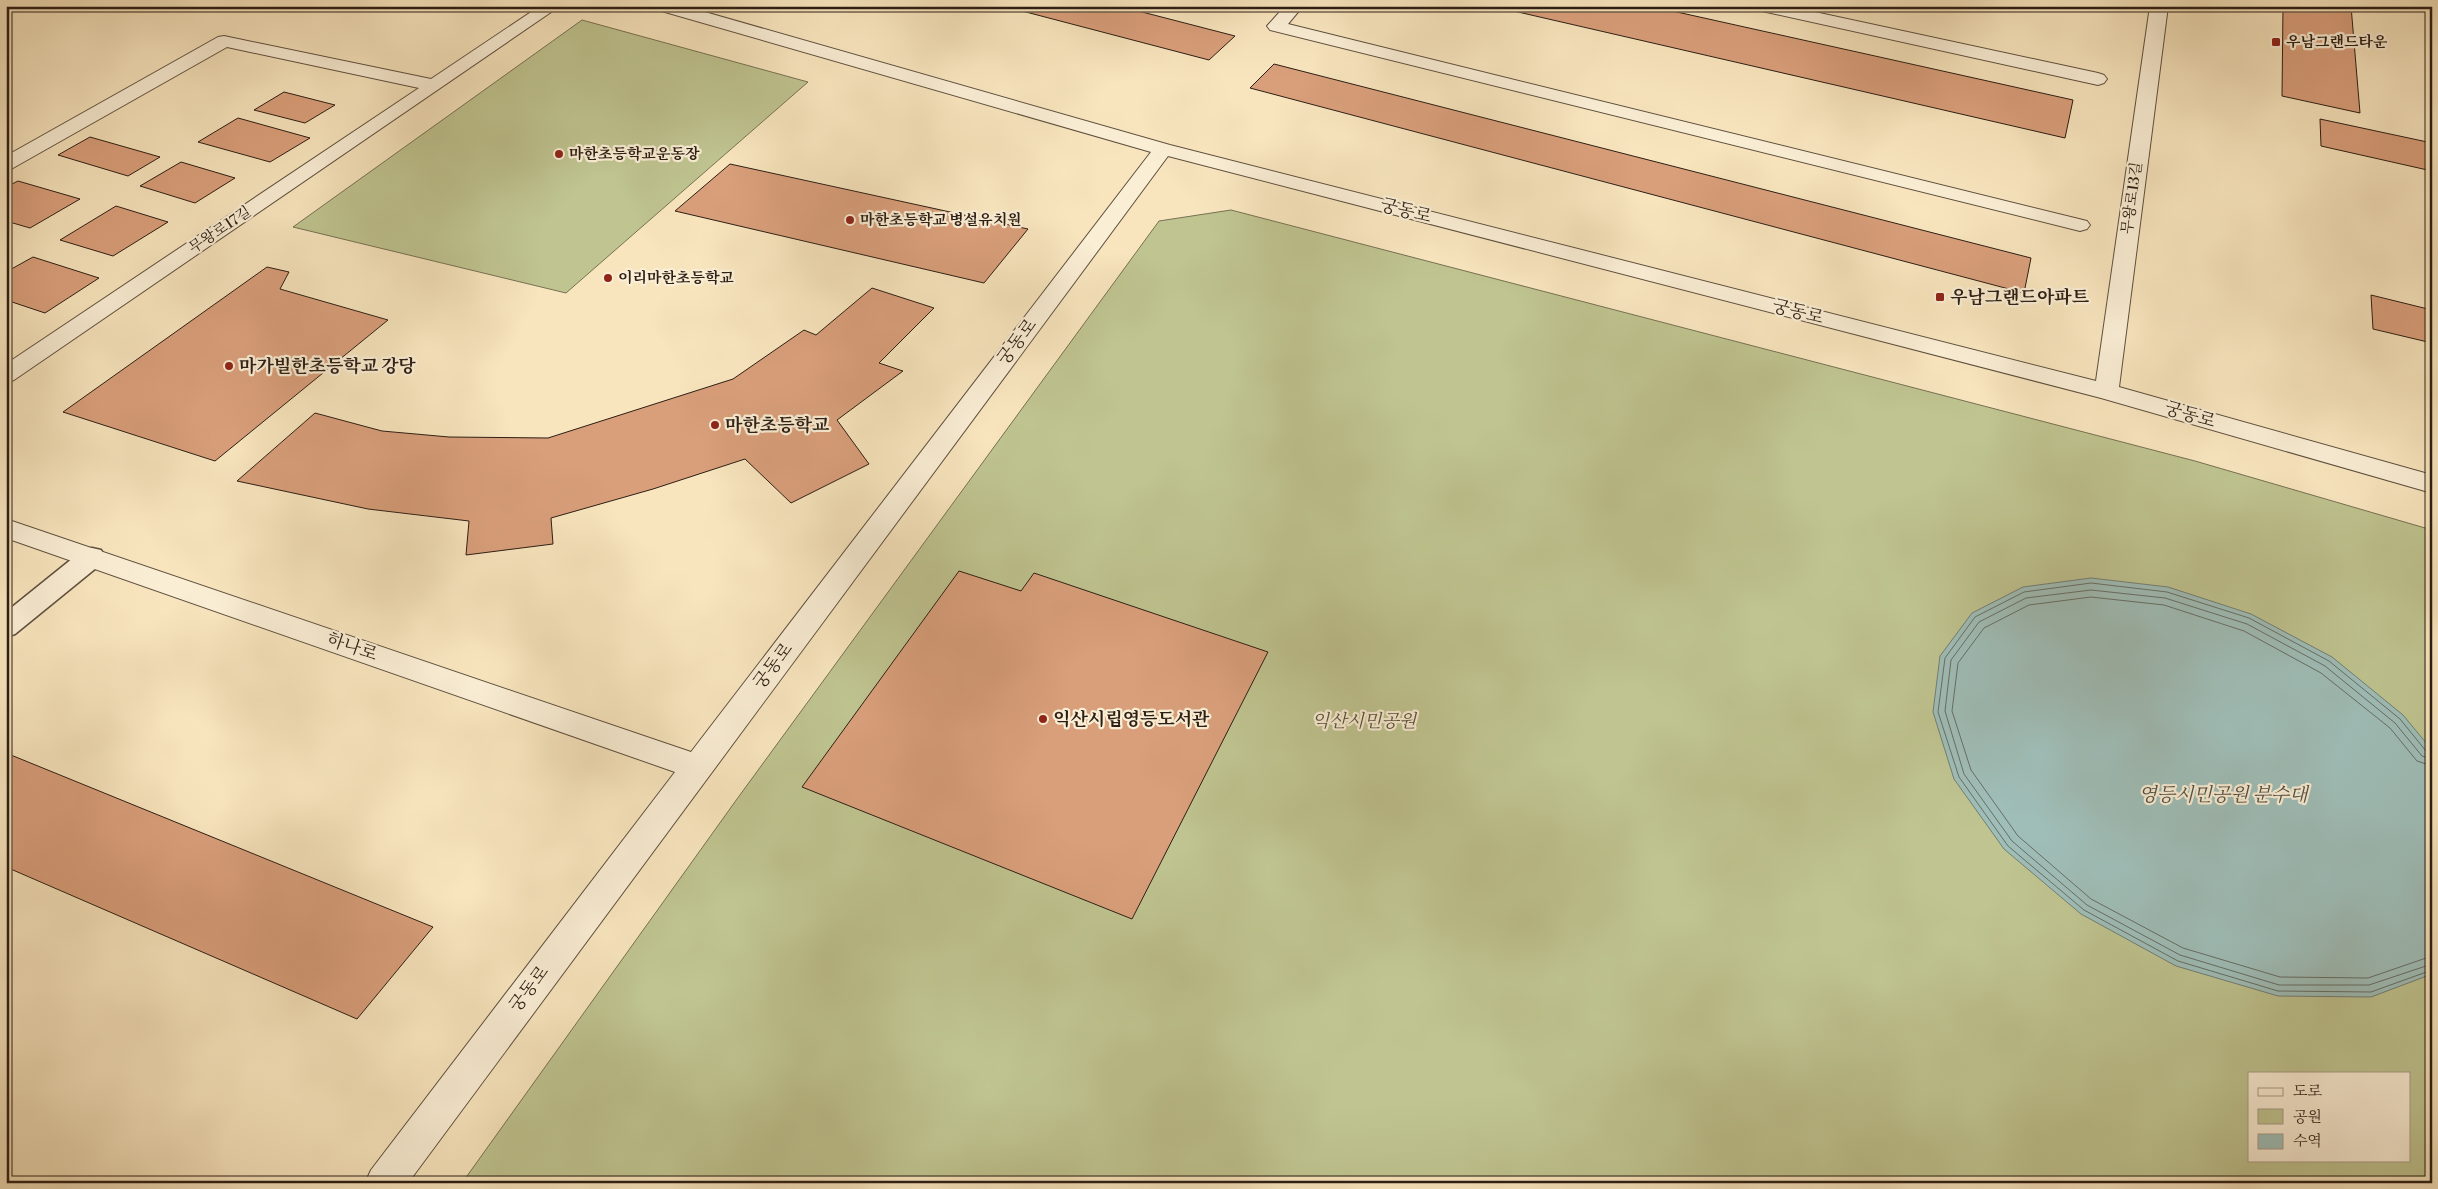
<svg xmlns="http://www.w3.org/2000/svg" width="2438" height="1189" font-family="'Libre Bodoni','Noto Serif KR',serif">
<rect width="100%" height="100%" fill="#f8e5be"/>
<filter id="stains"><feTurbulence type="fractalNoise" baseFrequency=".004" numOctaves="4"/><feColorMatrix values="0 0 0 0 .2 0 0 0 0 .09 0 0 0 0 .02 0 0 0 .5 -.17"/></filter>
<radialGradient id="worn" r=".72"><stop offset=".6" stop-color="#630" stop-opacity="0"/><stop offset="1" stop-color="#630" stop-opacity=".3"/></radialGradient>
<g fill="#bfc490" stroke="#767152" fill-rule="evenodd">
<polygon points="582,20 808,82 566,293 293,227"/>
<path d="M1231 210 2195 461 2432 530V1183H462L737 799 1159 221ZM2249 1073H2409V1160H2249Z"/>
</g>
<polygon fill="#9fbeb8" stroke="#717e76" points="2091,578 2168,587 2251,614 2332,657 2403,715 2432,750 2432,974 2371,997 2278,996 2176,966 2081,914 2004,849 1954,779 1933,712 1940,656 1972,613 2023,587"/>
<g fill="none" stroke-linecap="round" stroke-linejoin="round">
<g stroke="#666e66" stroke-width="1">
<polyline points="2432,753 2426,751 2400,719 2329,661 2249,618 2167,592 2091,583 2024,592 1975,617 1945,658 1938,712 1959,777 2008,846 2084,910 2178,961 2278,991 2371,992 2432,970"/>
<polyline points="2432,759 2422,756 2395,723 2325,666 2247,624 2165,598 2091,590 2026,598 1979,622 1951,660 1945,711 1964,774 2012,841 2087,905 2180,955 2279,985 2369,985 2432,964"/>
<polyline points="2432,766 2417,761 2390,728 2321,673 2244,631 2164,605 2091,597 2029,605 1984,628 1958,663 1952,711 1971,770 2018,836 2091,899 2183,948 2280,977 2368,978 2432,956"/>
</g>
</g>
<g fill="#d99f7b" stroke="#2c1e14">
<polygon points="1003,6 1119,6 1235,36 1209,60"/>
<polygon points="1492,6 1650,6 2073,100 2065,138"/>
<polygon points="2283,6 2351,6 2360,113 2282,96"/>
<polygon points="1274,64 2031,258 2024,293 1250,88"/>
<polygon points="284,92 335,105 305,123 254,110"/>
<polygon points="238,118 310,138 270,162 198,142"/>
<polygon points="2320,119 2432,143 2432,171 2321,146"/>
<polygon points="90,137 160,157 128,176 58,155"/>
<polygon points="181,162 235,178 195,203 140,186"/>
<polygon points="730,164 1028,229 984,283 675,211"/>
<polygon points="18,181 80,199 30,228 6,221 6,187"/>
<polygon points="116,206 168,222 113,256 60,240"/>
<polygon points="33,257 99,278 45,313 6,300 6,272"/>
<polygon points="267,267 289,272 280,289 388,320 215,461 63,412"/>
<polygon points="872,288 934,308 879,363 903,371 837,420 869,464 791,503 745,459 653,489 551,518 553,544 466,555 469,521 368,509 237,481 315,413 382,431 449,437 548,438 733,379 804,330 816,335"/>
<polygon points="2371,295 2432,310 2432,343 2373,329"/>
<polygon points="959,571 1021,591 1034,573 1268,652 1132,919 802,787"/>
<polygon points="6,753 433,927 357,1019 6,867"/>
</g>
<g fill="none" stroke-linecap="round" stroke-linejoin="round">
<g stroke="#5f503e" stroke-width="3">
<polygon id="service" points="92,548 101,550 105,557 101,564 15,634 6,637 6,612 83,550"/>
</g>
<g stroke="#5f503e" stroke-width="2">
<g id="minor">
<polygon points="540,6 560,6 14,380 6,383 6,364 419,88 227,47 13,168 6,170 6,156 218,37 224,36 431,79"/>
<polygon points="656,6 684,6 1170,145 2096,381 2150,6 2168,6 2119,387 2432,475 2432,493 2101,398 1168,156 408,1183 365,1183 371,1170 675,772 6,538 6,519 691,752 1151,152 658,10"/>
<polygon points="1285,6 1303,6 1288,24 2087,221 2090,225 2087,229 2080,231 1270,30 1267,26"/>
<polygon points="1754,6 1787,6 2098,73 2104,75 2107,79 2104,83 2098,85 1762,11 1756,10"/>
</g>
</g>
<use href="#service" fill="#faeed5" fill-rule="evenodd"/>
<use href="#minor" fill="#faeed5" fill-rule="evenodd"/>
</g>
<g fill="#8f2418" stroke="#faeed5" stroke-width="2">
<rect x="2271" y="37" width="10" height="10" rx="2.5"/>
<circle cx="559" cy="154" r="5"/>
<circle cx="850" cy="220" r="5"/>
<circle cx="608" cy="278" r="5"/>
<rect x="1935" y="292" width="10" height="10" rx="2.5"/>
<circle cx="229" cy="366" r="5"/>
<circle cx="715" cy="425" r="5"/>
<circle cx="1043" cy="719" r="5"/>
</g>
<g text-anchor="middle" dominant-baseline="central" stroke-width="4.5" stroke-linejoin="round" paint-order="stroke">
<g font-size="15" font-weight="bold" fill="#2c1e14" stroke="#faeed5" text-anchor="start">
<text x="2286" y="42">우남그랜드타운</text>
<text x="569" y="154">마한초등학교운동장</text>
<text x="860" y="220">마한초등학교 병설유치원</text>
<text x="618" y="278">이리마한초등학교</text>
</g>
<g font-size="15" fill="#2c1e14" stroke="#faeed5">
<text transform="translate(2132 198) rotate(-82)">무왕로13길</text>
<text transform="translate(220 230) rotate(-34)">무왕로17길</text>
</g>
<g font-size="18" fill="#2c1e14" stroke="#faeed5">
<text transform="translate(1406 211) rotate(14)">궁동로</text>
<text transform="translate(1798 312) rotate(14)">궁동로</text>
<text transform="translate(1017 342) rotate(-53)">궁동로</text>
<text transform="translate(2190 415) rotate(16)">궁동로</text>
<text transform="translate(352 647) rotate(19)">하나로</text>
<text transform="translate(773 666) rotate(-53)">궁동로</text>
<text transform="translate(529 989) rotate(-53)">궁동로</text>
</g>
<g font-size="18" font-weight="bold" fill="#2c1e14" stroke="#faeed5" text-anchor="start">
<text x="1950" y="297">우남그랜드아파트</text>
<text x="239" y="366">마가빌한초등학교 강당</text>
<text x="725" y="425">마한초등학교</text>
<text x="1053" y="719">익산시립영등도서관</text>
</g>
<g font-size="18" font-style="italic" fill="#585039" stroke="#faeed5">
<text x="1364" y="721">익산시민공원</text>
</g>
<g font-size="19" font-style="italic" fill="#4e4e45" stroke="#faeed5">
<text x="2223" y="795">영등시민공원 분수대</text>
</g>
</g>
<rect width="2438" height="1189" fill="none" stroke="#f8e5be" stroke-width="25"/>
<rect x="8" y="8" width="2423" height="1174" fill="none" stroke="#2c1e14" stroke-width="2.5"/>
<rect x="12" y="12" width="2413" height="1164" fill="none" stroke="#2c1e14"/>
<rect x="2248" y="1072" width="162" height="90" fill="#faeed5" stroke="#a89b88"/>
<rect x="2258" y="1088" width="25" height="8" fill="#faeed5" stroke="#a89b88"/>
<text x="2293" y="1096" font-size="15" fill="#2c1e14">도로</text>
<rect x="2258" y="1109" width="25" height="15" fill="#bfc490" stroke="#a89b88"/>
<text x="2293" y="1122" font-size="15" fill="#2c1e14">공원</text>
<rect x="2258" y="1134" width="25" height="15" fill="#9fbeb8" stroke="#a89b88"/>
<text x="2293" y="1146" font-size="15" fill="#2c1e14">수역</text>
<rect width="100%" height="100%" filter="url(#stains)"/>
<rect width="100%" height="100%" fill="url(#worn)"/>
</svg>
